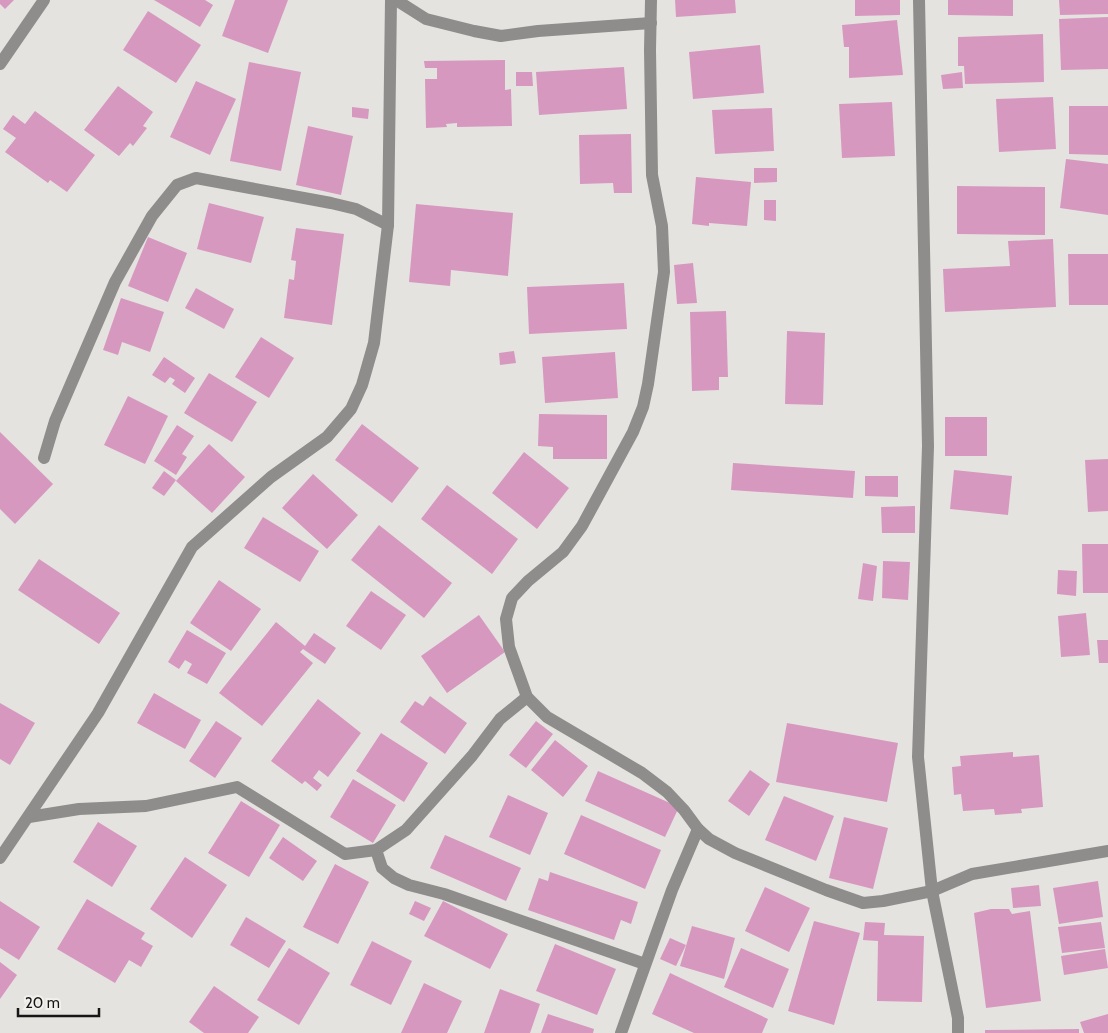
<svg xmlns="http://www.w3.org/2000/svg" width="1108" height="1033" font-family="Cabin,sans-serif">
<rect width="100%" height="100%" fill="#e5e3e0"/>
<g fill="#d798bf">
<polygon points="0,0 14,0 5,9 0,4"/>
<polygon points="154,0 205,0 213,5 200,27"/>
<polygon points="235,0 288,0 268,53 222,36"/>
<polygon points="675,0 735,0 736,13 676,17"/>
<polygon points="855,0 900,0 900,15 855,16"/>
<polygon points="948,0 1013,0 1013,16 948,15"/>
<polygon points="1059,0 1108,0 1108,14 1060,15"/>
<polygon points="148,11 201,45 176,83 123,50"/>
<polygon points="1108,17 1108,69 1061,70 1059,19"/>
<polygon points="897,20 903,75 849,78 849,47 844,47 842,25"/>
<polygon points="1043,34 1044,82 965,84 964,66 958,66 958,37"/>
<polygon points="760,45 764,93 693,99 689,52"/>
<polygon points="505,60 505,90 511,89 512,126 457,127 457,123 446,124 447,127 426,128 425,79 437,79 437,68 425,68 424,61"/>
<polygon points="249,62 301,72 281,171 230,161"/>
<polygon points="624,67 627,109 539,115 536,72"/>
<polygon points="516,72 532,72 533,86 516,86"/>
<polygon points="962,72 963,88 943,89 941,75"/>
<polygon points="196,81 236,99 210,155 170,137"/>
<polygon points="118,86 153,112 143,126 147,128 133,146 130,143 119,156 84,130"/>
<polygon points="1053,97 1056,149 999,152 996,99"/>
<polygon points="892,102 895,156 842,158 839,104"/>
<polygon points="1069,106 1108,106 1108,155 1069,154"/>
<polygon points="352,107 369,109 368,119 352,117"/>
<polygon points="772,108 774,151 715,154 712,110"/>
<polygon points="35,111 95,155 67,192 50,180 48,183 5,152 16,138 3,129 13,115 25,124"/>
<polygon points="308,126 353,136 341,195 296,185"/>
<polygon points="631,134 632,193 614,193 613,183 580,184 579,135"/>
<polygon points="1066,159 1108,164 1108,215 1060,208"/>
<polygon points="754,168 777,168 777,182 754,183"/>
<polygon points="696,177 751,182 747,226 709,223 709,226 692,224"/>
<polygon points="957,186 1045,187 1045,235 957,234"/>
<polygon points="764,200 776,200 776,221 764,220"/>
<polygon points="209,203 264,217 251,263 197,249"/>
<polygon points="416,204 513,213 508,276 451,270 450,286 409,282"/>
<polygon points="296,228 344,234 332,325 284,318 289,279 294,280 296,261 291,260"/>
<polygon points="148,237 187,253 168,302 128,286"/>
<polygon points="1053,239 1056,307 945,312 943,269 1010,266 1008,241"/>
<polygon points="1068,254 1108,254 1108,305 1069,305"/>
<polygon points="693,263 697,303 677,304 674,265"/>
<polygon points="624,283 627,329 529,334 527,287"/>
<polygon points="196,288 234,309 224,329 185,308"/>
<polygon points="121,298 164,312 150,352 122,342 118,355 103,350"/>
<polygon points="726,311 728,377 719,377 719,390 692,391 690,312"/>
<polygon points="787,331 825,333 823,405 785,404"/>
<polygon points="261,337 294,358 269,398 235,377"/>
<polygon points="514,351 516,363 500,365 499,353"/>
<polygon points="615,352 618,398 545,403 542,357"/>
<polygon points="164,357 195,378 185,393 172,384 175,380 170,377 165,383 152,375"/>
<polygon points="209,373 257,402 232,442 184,413"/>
<polygon points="128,396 168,416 145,464 104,445"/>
<polygon points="539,414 607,415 607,459 553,459 553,447 538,446"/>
<rect x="945" y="417" width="42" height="39"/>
<polygon points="362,424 419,468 392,503 335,460"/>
<polygon points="177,425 194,436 182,454 187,457 176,475 154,461"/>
<polygon points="0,432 53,484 15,524 0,509"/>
<polygon points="209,444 245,477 212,513 176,481"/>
<polygon points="524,452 569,488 537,529 492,493"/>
<polygon points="1108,459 1108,511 1088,512 1085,460"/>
<polygon points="733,463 855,471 853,498 731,490"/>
<polygon points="954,470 1012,476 1008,515 950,509"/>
<polygon points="164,471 176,480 164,496 152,488"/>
<polygon points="313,474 358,515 327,549 282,508"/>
<polygon points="865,476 898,476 898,497 865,496"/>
<polygon points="447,485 518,539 492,574 421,519"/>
<polygon points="915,506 915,533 882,533 881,507"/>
<polygon points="263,517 319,551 300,582 244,548"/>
<polygon points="379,525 452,583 424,618 351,560"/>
<polygon points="1082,544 1108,544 1108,593 1083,593"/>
<polygon points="39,559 120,613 99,644 18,590"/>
<polygon points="883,561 910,562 908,600 882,598"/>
<polygon points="863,563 877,566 873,601 858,599"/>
<polygon points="1058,570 1077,571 1076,596 1057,594"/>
<polygon points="219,580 261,609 231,651 190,623"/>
<polygon points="371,591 406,615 381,650 346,626"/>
<polygon points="1086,613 1090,655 1061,657 1058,616"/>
<polygon points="479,615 505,652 447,693 421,656"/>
<polygon points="276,622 305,646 314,633 336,648 325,664 303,649 300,652 313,663 262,726 219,693"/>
<polygon points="187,630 226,653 207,684 187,673 192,664 185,660 179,669 168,662"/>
<polygon points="1097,640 1108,640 1108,663 1099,663"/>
<polygon points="154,693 201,720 185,749 137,723"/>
<polygon points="430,696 467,723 445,754 400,722 415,701 423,706"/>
<polygon points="318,699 361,733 328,777 319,770 313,778 322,785 317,791 305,781 302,784 271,761"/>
<polygon points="0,703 35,723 10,765 0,759"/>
<polygon points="216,721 242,738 215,778 189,761"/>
<polygon points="536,721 553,734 526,768 509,755"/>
<polygon points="787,723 898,743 887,802 776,782"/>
<polygon points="381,733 428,763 404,802 356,771"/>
<polygon points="555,740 588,766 563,797 531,770"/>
<polygon points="1013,752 1013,757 1039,755 1043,807 1021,809 1022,813 995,815 994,809 963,811 961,794 954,795 952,767 961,766 960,756"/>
<polygon points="750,770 770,784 749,816 728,801"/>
<polygon points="598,771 679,807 665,837 585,801"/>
<polygon points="353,779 396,805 373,843 330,817"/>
<polygon points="508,795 548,813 530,855 489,837"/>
<polygon points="784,796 834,816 816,861 765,840"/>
<polygon points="241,801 280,825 249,877 208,853"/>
<polygon points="581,815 661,850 645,889 564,854"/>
<polygon points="844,817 888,828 873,889 829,878"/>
<polygon points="98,822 137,846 112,887 73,862"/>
<polygon points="445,835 521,868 506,901 430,868"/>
<polygon points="283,837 317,861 303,881 269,858"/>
<polygon points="185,857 227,885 192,938 150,909"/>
<polygon points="335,864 369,882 338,944 303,927"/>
<polygon points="550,872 638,902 631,924 621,920 614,940 528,910 539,878 548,881"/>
<polygon points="1098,881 1103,917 1059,924 1053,888"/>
<polygon points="1039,885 1041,906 1013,908 1011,888"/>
<polygon points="765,887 810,908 789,952 745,931"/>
<polygon points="87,899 145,933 141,939 153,946 141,967 129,960 115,983 57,949"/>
<polygon points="0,901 40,927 19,960 0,948"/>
<polygon points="415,901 431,908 424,921 409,914"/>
<polygon points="443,901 508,934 490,969 424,936"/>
<polygon points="991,909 1009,909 1012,914 1030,911 1041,1001 986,1008 974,913"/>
<polygon points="246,917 286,941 269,968 230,945"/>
<polygon points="814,921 860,933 834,1025 788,1011"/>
<polygon points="865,922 885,923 884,935 924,936 922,1002 877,1001 878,941 863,940"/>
<polygon points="1101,922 1105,948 1062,953 1058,927"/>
<polygon points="692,926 735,938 724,979 680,966"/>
<polygon points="670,938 686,945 676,966 660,959"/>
<polygon points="372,941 412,961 391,1005 350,985"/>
<polygon points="555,944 616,969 597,1015 536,991"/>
<polygon points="289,948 330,973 299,1025 257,1000"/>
<polygon points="741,948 789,969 773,1008 724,987"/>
<polygon points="1105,949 1108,968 1064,975 1061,956"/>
<polygon points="0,962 17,975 0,999"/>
<polygon points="670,973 768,1019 762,1033 694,1033 652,1014"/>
<polygon points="424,983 462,1001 447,1033 401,1033"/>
<polygon points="214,986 259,1017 248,1033 204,1033 189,1022"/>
<polygon points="500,989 540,1004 530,1033 484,1033"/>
<polygon points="548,1014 594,1029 593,1033 541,1033"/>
<polygon points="1108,1014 1108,1033 1084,1033 1080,1022"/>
<polygon points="1079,1029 1079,1033 985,1033 985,1030"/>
</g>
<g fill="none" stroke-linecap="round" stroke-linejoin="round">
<g stroke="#8e8d8c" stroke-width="12">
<polyline points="396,0 426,19 474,31 501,36 538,31 651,23"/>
<polyline points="651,0 650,50 652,175 662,226 664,272 648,384 643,407 633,432 582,526 563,552 528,581 512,598 506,619 509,647 527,697 547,717 642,773 667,792 684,810 698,829 709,839 735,853 826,890 863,903 883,901 932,891 972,874 1108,851"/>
<polyline points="919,0 928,446 918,757 932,891 958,1018 958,1033"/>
<polyline points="0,64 44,0"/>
<polyline points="44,458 55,421 115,282 152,216 177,185 196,178 331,203 356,209 388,225"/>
<polyline points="29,817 79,809 146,806 237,787 345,854 376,850 406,830 472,756 500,719 527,697"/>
<polyline points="376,850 382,868 394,878 409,885 444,894 645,964"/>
<polyline points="0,858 98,713 192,547 271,477 327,437 351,409 362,385 374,343 388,225 391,0"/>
<polyline points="621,1033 672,890 698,829"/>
</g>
</g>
<path d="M18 1008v8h81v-8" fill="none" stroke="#171615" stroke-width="2.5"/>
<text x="25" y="1008" font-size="15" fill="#171615" stroke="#f2f1ee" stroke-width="4" paint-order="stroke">20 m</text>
</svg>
